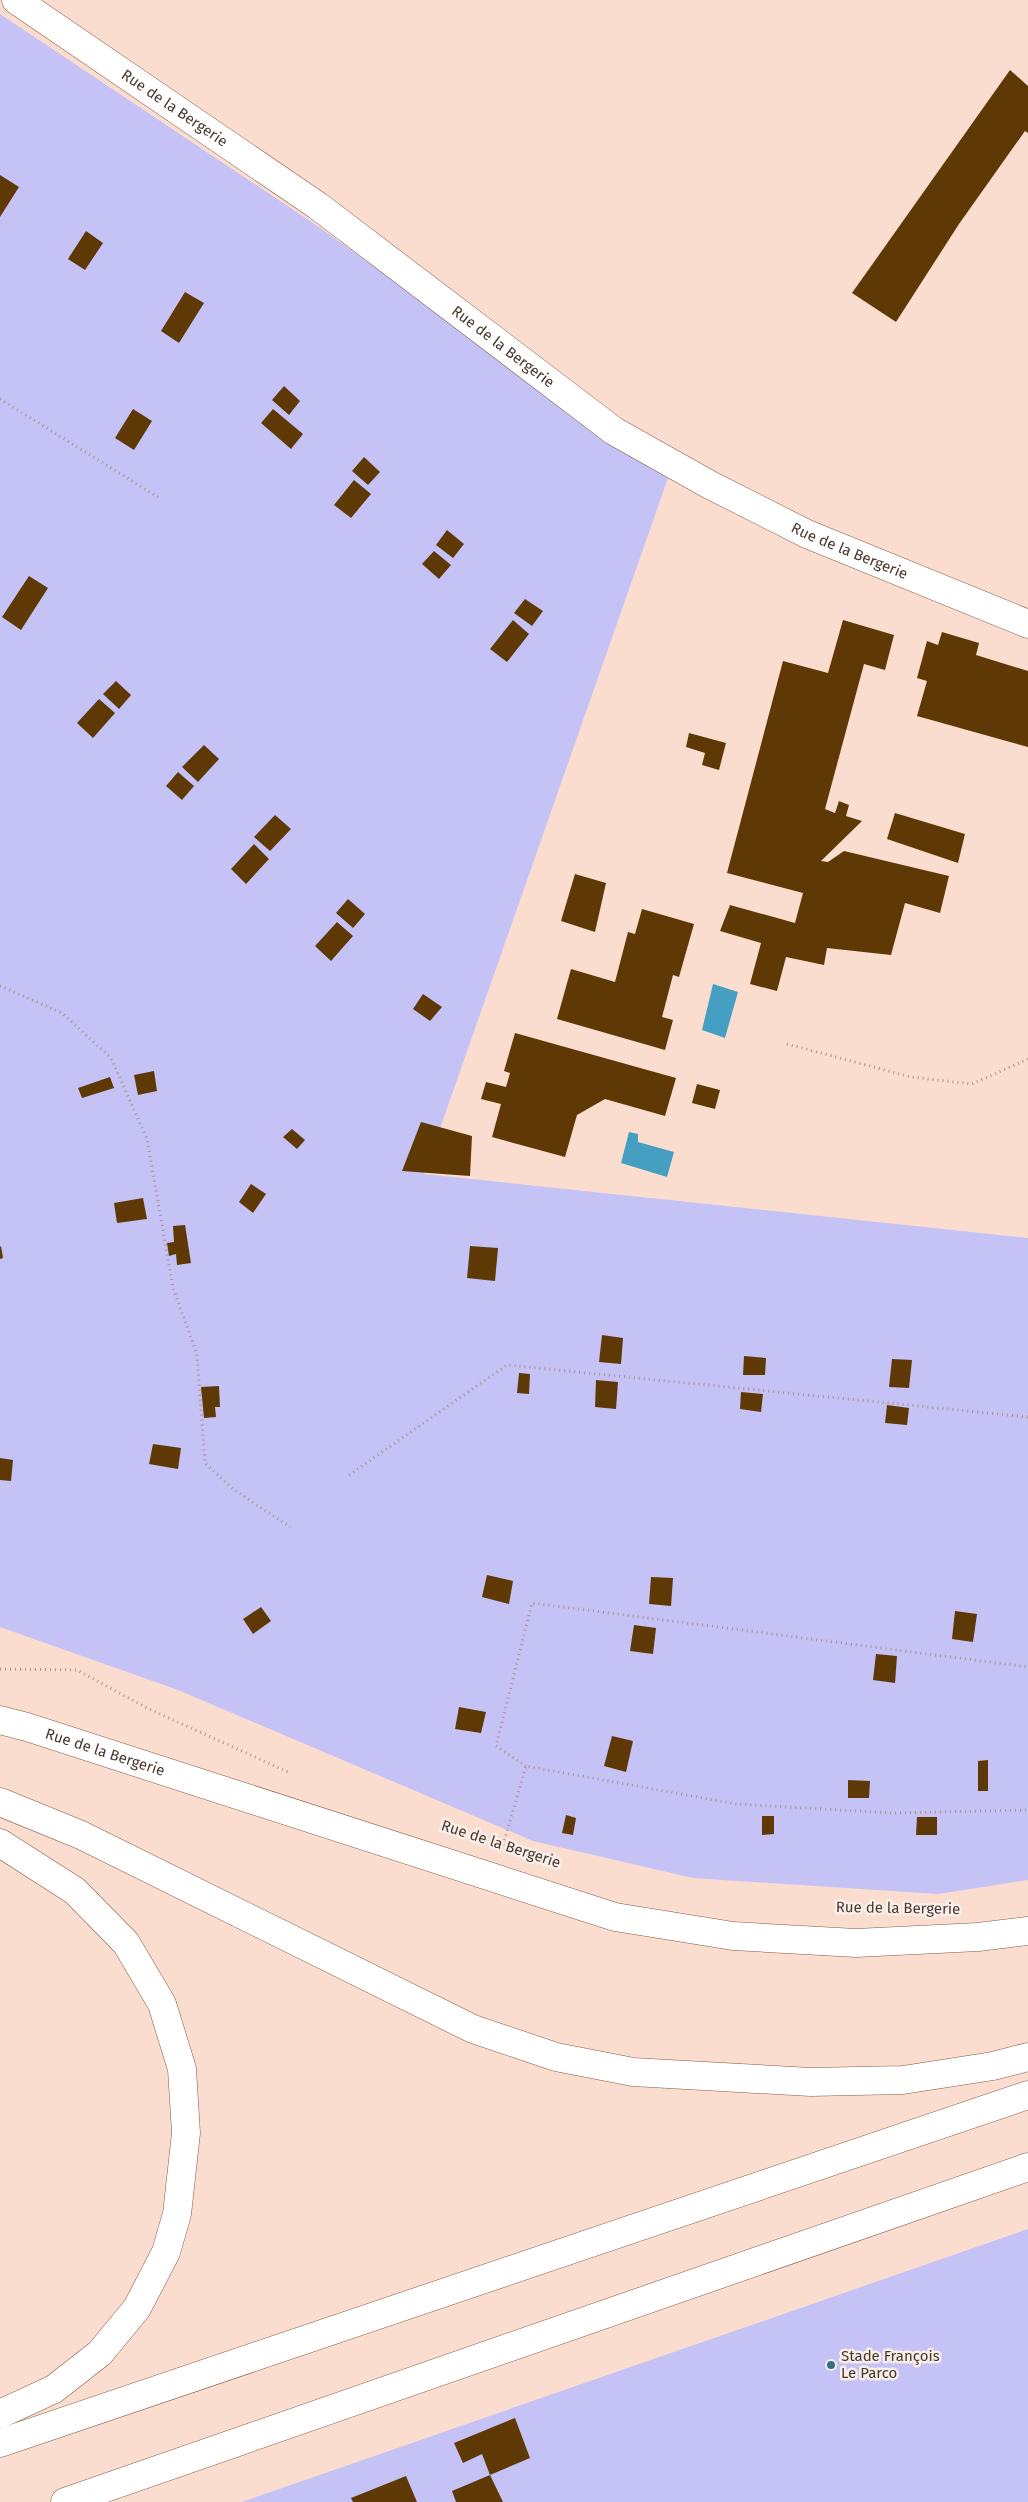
<svg xmlns="http://www.w3.org/2000/svg" width="1028" height="2502" font-family="'Fira Sans',sans-serif">
<rect width="100%" height="100%" fill="#fbddcf"/>
<g fill="#c5c2f6">
<polygon points="0,14 319,227 668,478 424,1174 1028,1238 1028,1880 938,1894 693,1878 533,1841 178,1690 0,1627"/>
<polygon points="1028,2229 1028,2502 242,2502"/>
</g>
<g fill="#449fc3">
<polygon points="713,984 738,992 725,1038 702,1030"/>
<polygon points="629,1132 638,1134 638,1142 674,1152 667,1177 621,1163"/>
</g>
<g fill="#5e3906">
<polygon points="1010,70 1028,86 1028,133 1025,131 959,224 896,322 852,293"/>
<polygon points="0,175 19,187 0,217"/>
<polygon points="86,231 103,243 85,270 68,259"/>
<polygon points="185,292 204,303 179,343 161,331"/>
<polygon points="284,386 300,401 289,415 272,400"/>
<polygon points="133,409 152,421 134,450 115,438"/>
<polygon points="273,409 303,434 291,449 261,423"/>
<polygon points="364,457 380,472 368,485 352,471"/>
<polygon points="354,480 371,494 351,518 334,505"/>
<polygon points="447,530 464,544 453,558 436,545"/>
<polygon points="434,551 451,565 439,579 422,564"/>
<polygon points="29,576 48,588 21,630 2,617"/>
<polygon points="525,599 543,611 532,626 514,613"/>
<polygon points="513,620 529,634 507,662 490,649"/>
<polygon points="843,620 894,635 885,670 864,664 825,809 835,813 839,801 849,805 846,816 862,821 821,861 828,862 844,851 949,876 940,913 905,903 891,955 827,948 824,965 786,957 777,991 750,984 761,943 720,931 730,905 795,923 803,893 727,873 783,661 828,673"/>
<polygon points="942,632 979,643 976,655 1028,671 1028,747 917,716 927,681 917,678 927,641 938,645"/>
<polygon points="116,681 131,695 119,709 103,694"/>
<polygon points="99,699 115,713 93,738 77,723"/>
<polygon points="689,733 726,743 719,770 702,765 705,753 686,747"/>
<polygon points="204,745 219,759 198,782 182,767"/>
<polygon points="178,772 194,786 182,800 166,786"/>
<polygon points="895,813 965,834 958,863 887,839"/>
<polygon points="275,815 291,829 270,851 254,837"/>
<polygon points="254,844 269,859 246,884 231,869"/>
<polygon points="575,874 606,883 595,932 561,921"/>
<polygon points="348,899 365,914 353,928 336,913"/>
<polygon points="642,909 694,924 679,977 673,975 662,1017 673,1020 665,1050 557,1019 571,969 615,982 628,932 635,934"/>
<polygon points="337,922 353,936 331,961 315,946"/>
<polygon points="423,994 442,1007 430,1021 413,1009"/>
<polygon points="515,1033 676,1078 665,1116 605,1099 577,1115 565,1157 492,1137 501,1104 481,1099 486,1082 506,1087 510,1073 504,1071"/>
<polygon points="154,1071 157,1091 138,1095 134,1075"/>
<polygon points="110,1077 114,1088 82,1098 78,1088"/>
<polygon points="697,1084 720,1090 715,1109 692,1103"/>
<polygon points="421,1122 472,1136 470,1176 402,1171"/>
<polygon points="292,1129 305,1140 297,1149 283,1137"/>
<polygon points="251,1184 266,1194 253,1213 239,1202"/>
<polygon points="143,1198 147,1219 117,1223 114,1203"/>
<polygon points="185,1225 191,1263 177,1265 176,1254 169,1256 167,1243 174,1242 173,1226"/>
<polygon points="1,1246 3,1258 0,1259 0,1247"/>
<polygon points="470,1246 498,1248 495,1281 467,1278"/>
<polygon points="602,1335 623,1338 621,1364 599,1362"/>
<polygon points="744,1356 766,1358 765,1375 743,1375"/>
<polygon points="892,1359 912,1360 909,1388 889,1387"/>
<polygon points="519,1373 530,1374 529,1394 517,1393"/>
<polygon points="596,1380 618,1382 616,1409 595,1407"/>
<polygon points="219,1386 220,1407 215,1407 216,1417 204,1418 201,1387"/>
<polygon points="741,1392 763,1394 761,1412 740,1409"/>
<polygon points="887,1405 909,1408 907,1425 885,1423"/>
<polygon points="153,1444 181,1448 178,1469 149,1464"/>
<polygon points="0,1458 13,1460 11,1481 0,1480"/>
<polygon points="487,1575 513,1581 509,1604 482,1597"/>
<polygon points="651,1577 673,1578 671,1606 649,1604"/>
<polygon points="261,1607 271,1621 253,1634 243,1619"/>
<polygon points="955,1611 977,1614 973,1642 952,1639"/>
<polygon points="634,1625 656,1628 653,1654 630,1651"/>
<polygon points="876,1654 897,1656 895,1683 873,1680"/>
<polygon points="459,1707 486,1712 481,1733 455,1729"/>
<polygon points="612,1736 633,1741 626,1772 604,1766"/>
<polygon points="988,1760 988,1791 978,1791 978,1761"/>
<polygon points="848,1780 870,1781 869,1798 848,1798"/>
<polygon points="566,1815 576,1818 573,1835 562,1833"/>
<polygon points="762,1816 774,1816 774,1834 762,1835"/>
<polygon points="917,1817 937,1817 937,1835 916,1835"/>
<polygon points="515,2418 530,2458 490,2475 482,2454 463,2463 454,2443"/>
<polygon points="490,2475 503,2502 456,2502 452,2491"/>
<polygon points="406,2476 417,2502 353,2502 351,2498"/>
</g>
<g fill="none" stroke-linecap="round" stroke-linejoin="round">
<g stroke="#845a46" stroke-width="29">
<g id="street">
<path id="s1" d="M16 0 318 206 614 431 710 485 807 534 1028 624"/>
<path id="s2" d="M0 1720 27 1727 615 1917 733 1936 856 1943 978 1937 1028 1931"/>
</g>
</g>
<g stroke="#845a46" stroke-width="29">
<g id="highway">
<polyline points="0,1802 81,1835 473,2029 556,2057 633,2072 811,2082 903,2080 993,2066 1028,2057"/>
<polyline points="0,1843 75,1891 126,1943 162,2004 182,2069 186,2133 177,2214 166,2252 137,2308 100,2353 54,2389 0,2414"/>
<polyline points="0,2443 1028,2095"/>
<polyline points="65,2502 1028,2167"/>
</g>
</g>
<g stroke="#ad9387" stroke-width="3" stroke-dasharray="1 4" stroke-linecap="butt">
<polyline points="0,399 161,499"/>
<polyline points="0,986 62,1013 111,1058 147,1139 173,1288 197,1354 205,1463 233,1489 290,1527"/>
<polyline points="787,1044 911,1077 972,1084 1028,1059"/>
<polyline points="349,1475 507,1365 1028,1417"/>
<polyline points="0,1669 77,1670 149,1709 288,1772"/>
<polyline points="526,1766 496,1746 532,1603 1028,1667"/>
<polyline points="503,1845 526,1766 736,1804 892,1813 1028,1810"/>
</g>
<use href="#street" stroke="#fff" stroke-width="28"/>
<use href="#highway" stroke="#fff" stroke-width="28"/>
</g>
<circle fill="#336f86" stroke="#f9efea" stroke-width="2" cx="831" cy="2365" r="5"/>
<g text-anchor="middle" dominant-baseline="central" stroke-width="5" stroke-linejoin="round" paint-order="stroke">
<g font-size="15" fill="#49362c" stroke="#f9efea">
<text stroke="none"><textPath href="#s1" startOffset="192">Rue de la Bergerie</textPath></text>
<text stroke="none"><textPath href="#s1" startOffset="598">Rue de la Bergerie</textPath></text>
<text stroke="none"><textPath href="#s1" startOffset="1002">Rue de la Bergerie</textPath></text>
<text stroke="none"><textPath href="#s2" startOffset="110">Rue de la Bergerie</textPath></text>
<text transform="translate(501 1844) rotate(18)">Rue de la Bergerie</text>
<text transform="translate(898 1908) rotate(1)">Rue de la Bergerie</text>
</g>
<g font-size="15" fill="#49362c" stroke="#f9efea" text-anchor="start">
<text x="841" y="2356">Stade François<tspan x="841" dy="17">Le Parco</tspan></text>
</g>
</g>
</svg>
